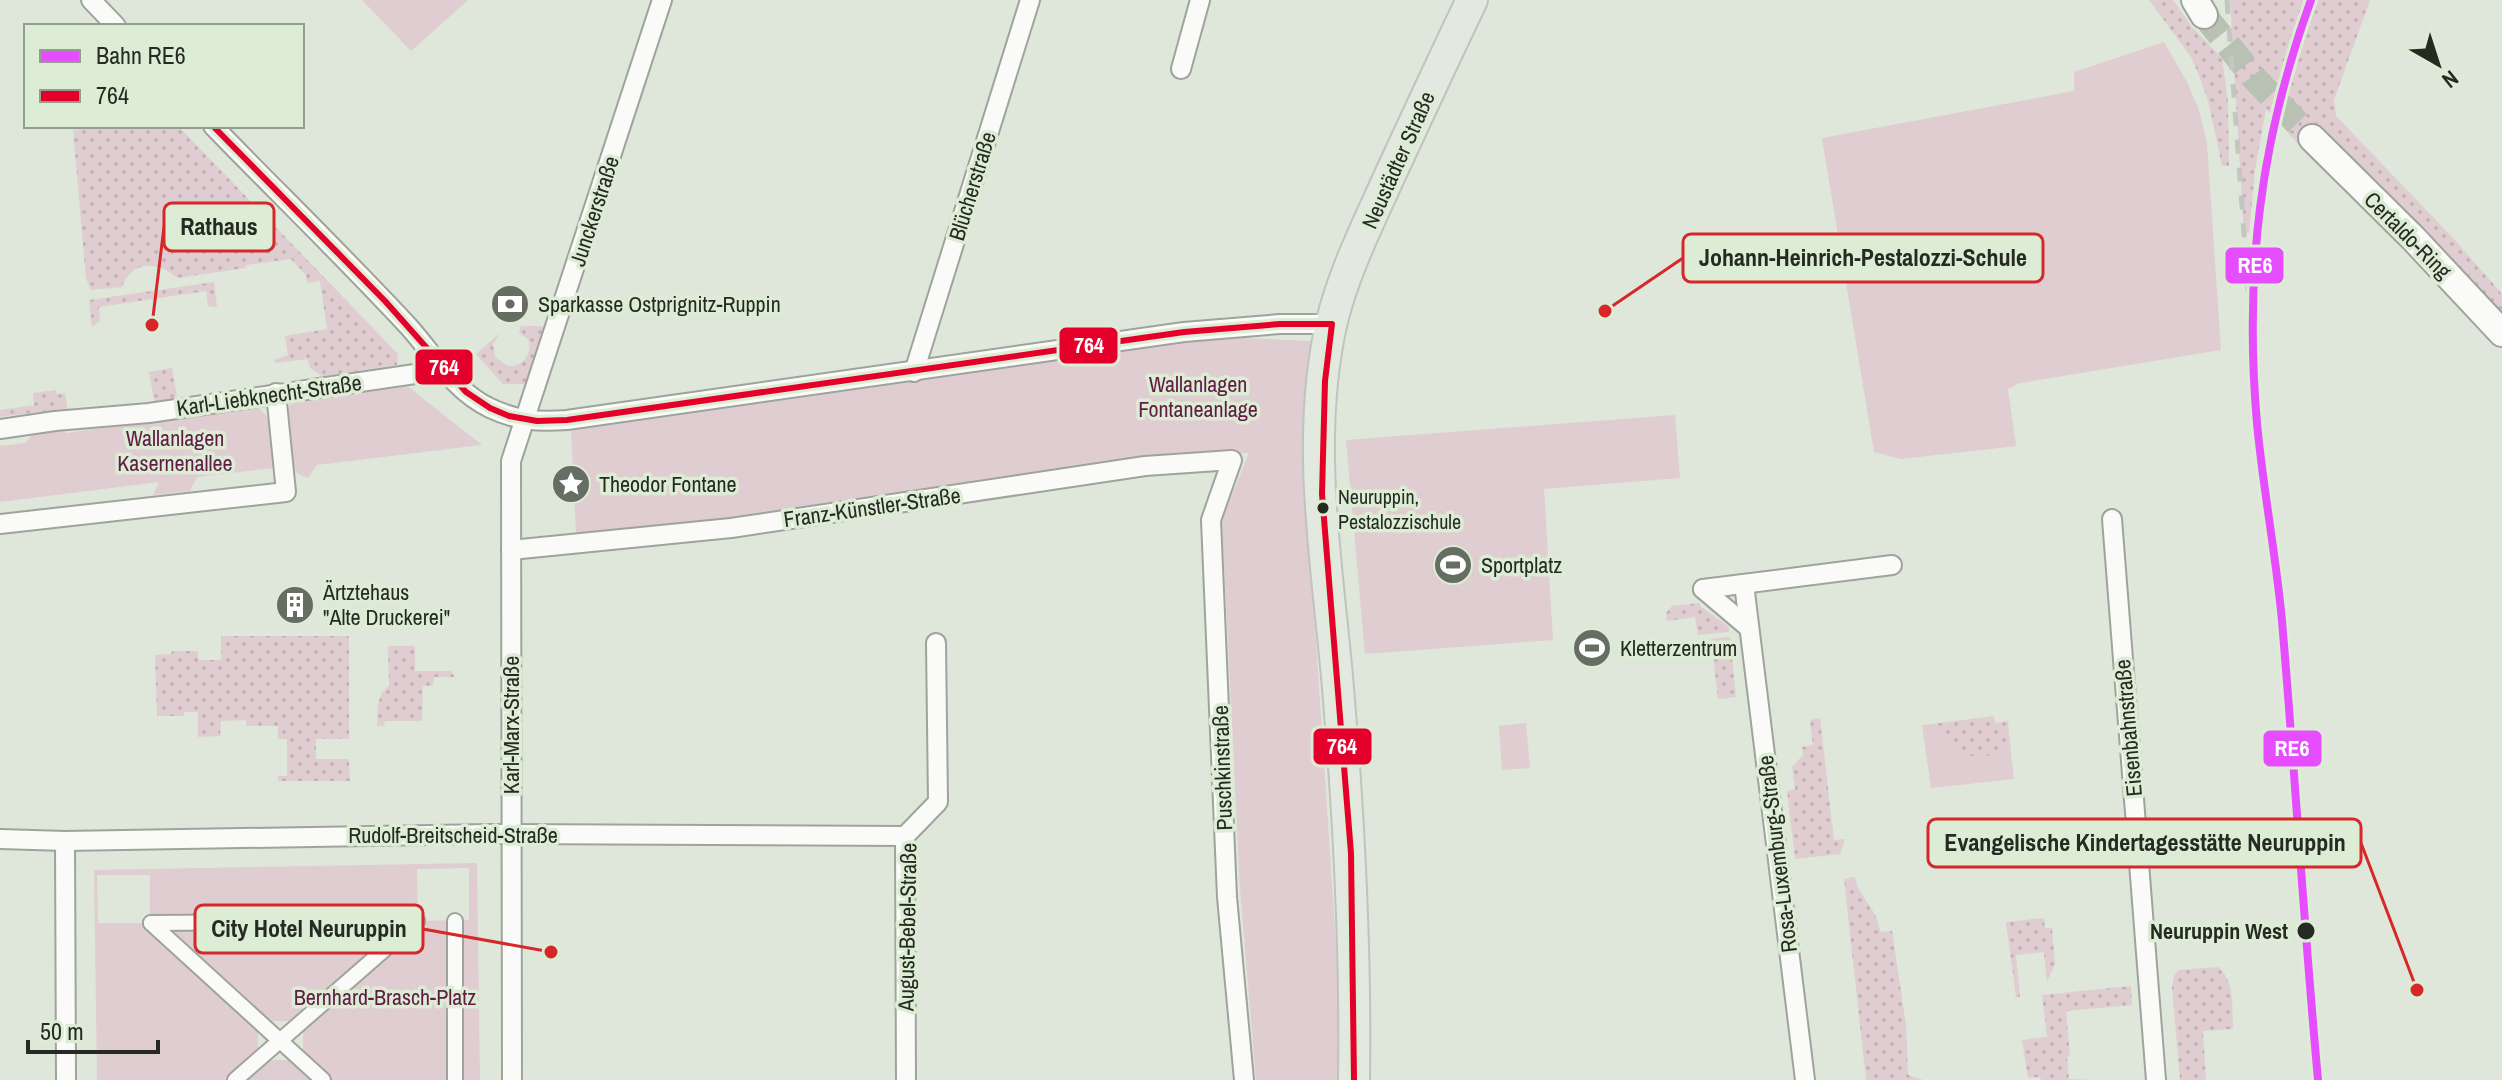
<svg xmlns="http://www.w3.org/2000/svg" width="2502" height="1080" font-family="'Archivo Narrow',sans-serif">
<defs>
<pattern id="grass-dots" width="8" height="8" patternUnits="userSpaceOnUse" patternTransform="scale(2)"><rect width="8" height="8" fill="#dfcdd2"/><path d="M2 2h.1M6 6h.1" fill="none" stroke="#bfb0b4" stroke-width="1.8" stroke-linecap="round"/></pattern>
</defs>
<rect width="100%" height="100%" fill="#dee7da"/>
<g fill="url(#grass-dots)">
<polygon points="2149,0 2173,0 2192,27 2222,58 2228,101 2229,166 2222,166 2209,104 2199,75 2191,57"/>
<polygon points="2230,0 2370,0 2334,100 2336,116 2454,239 2502,294 2502,323 2457,270 2323,129 2302,148 2266,109 2255,170 2249,233 2244,233"/>
<path d="M111 126H178L398 354 397 365 323 377 310 368 308 359 275 363 274 360 288 355 285 336 327 329 320 281 307 283 306 275 291 259 246 265V268L177 278C158 261 132 260 122 287L91 290 86 278 73 130Z"/>
<polygon points="214,282 217,307 208,306 206,291 99,307 100,321 92,327 89,300"/>
<path d="M521 326H543L542 341 527 384H503L476 354 500 333 493 344 495 357 508 366C523 367 533 354 528 339L519 333Z"/>
<polygon points="172,368 178,403 155,407 149,372"/>
<polygon points="56,390 57,394 65,393 68,415 49,417 48,411 0,417 0,410 34,405 33,393"/>
<polygon points="1700,603 1700,606 1729,627 1729,632 1698,635 1695,617 1667,621 1666,613 1672,606"/>
<polygon points="221,636 349,636 349,739 316,739 316,759 349,759 350,781 278,781 278,776 287,776 287,739 278,739 278,726 246,726 246,720 221,721 220,736 198,737 198,712 184,712 184,716 157,716 155,655 171,654 172,651 198,651 198,660 221,660"/>
<polygon points="1730,637 1736,697 1718,699 1711,639"/>
<path d="M388 646H415V671H451L455 677H434L433 686H423L422 721H385L384 726H377C378 712 376 695 389 686Z"/>
<path d="M1994 716 1995 723 2008 721 2011 754C1963 757 1963 764 1932 724Z"/>
<polygon points="1820,718 1834,840 1845,839 1840,854 1795,859 1787,791 1795,789 1792,767 1803,755 1802,747 1813,745 1810,720"/>
<path d="M1855 877C1858 898 1877 906 1880 932L1892 931 1906 1025 1908 1075 1923 1080H1866L1844 879Z"/>
<polygon points="2044,918 2045,928 2052,928 2055,964 2047,982 2044,952 2016,955 2020,997 2016,997 2006,922"/>
<path d="M2218 967C2235 981 2232 1008 2233 1029L2203 1031 2206 1080H2180L2172 987 2174 976 2178 970Z"/>
<polygon points="2131,986 2132,1005 2066,1011 2070,1056 2067,1057 2069,1079 2094,1080 2041,1080 2040,1077 2028,1078 2022,1040 2047,1037 2042,995"/>
</g>
<g fill="#dfcdd2" fill-rule="evenodd">
<polygon points="362,0 468,0 411,51"/>
<polygon points="2164,42 2187,82 2199,110 2207,144 2221,350 2020,383 2008,389 2016,446 1901,459 1874,452 1822,138 2074,91 2074,72"/>
<polygon points="1200,336 1311,341 1308,520 1345,1080 1256,1080 1240,889 1222,520 1249,453 1143,460 742,519 576,533 571,430"/>
<polygon points="406,385 482,445 317,465 308,478 298,474 294,469 286,413 290,405 299,398"/>
<polygon points="257,405 268,418 274,468 197,477 190,491 153,495 159,482 0,502 0,446 25,443 36,430 56,427 67,433"/>
<polygon points="1675,415 1680,478 1544,489 1553,640 1365,654 1346,440"/>
<polygon points="1526,723 1530,768 1502,770 1499,726"/>
<path d="M1932 724C1963 764 1963 757 2011 754L2014 779 1931 788 1922 725Z"/>
<path d="M477 863 480 1080H97L94 870ZM469 868V920L418 921 417 869ZM97 875H150V923H98ZM258 1021H303V1060H258Z"/>
</g>
<g fill="none" stroke-linecap="round" stroke-linejoin="round">
<polyline stroke="#b9c1b5" stroke-width="26" stroke-dasharray="26 13" stroke-linecap="butt" points="2204,15 2256,80 2312,138"/>
<g stroke="#9ea49b" stroke-width="18">
<g id="pedestrian">
<polyline points="455,921 455,1080"/>
<polyline points="151,923 417,921"/>
<polyline points="151,923 323,1080"/>
<polyline points="235,1080 417,921"/>
</g>
</g>
<g stroke="#9ea49b" stroke-width="22">
<g id="minor">
<polyline points="91,0 116,26"/>
<polyline points="1181,69 1200,0"/>
<path d="M213 126C278 193 345 258 409 327 434 355 454 391 490 408 517 421 538 422 567 420L1184 332 1280 324H1332"/>
<polyline points="914,372 1030,0"/>
<polyline points="0,429 55,421 149,413 442,370"/>
<polyline points="2112,519 2156,1080"/>
<polyline points="0,524 286,492 276,393"/>
<polyline points="511,550 731,528 1145,466 1232,460 1211,520 1227,897 1244,1080"/>
<polyline points="1744,584 1805,1080"/>
<polyline points="1703,589 1892,565"/>
<polyline points="1703,589 1749,628"/>
<polyline points="0,839 65,841 489,834 905,836"/>
<polyline points="65,841 66,1080"/>
<polyline points="512,1080 511,461 662,0"/>
<polyline points="906,1080 905,836 938,802 936,643"/>
</g>
</g>
<g stroke="#9ea49b" stroke-width="30">
<g id="secondary">
<polyline points="2195,0 2204,15"/>
<polyline points="2312,138 2413,238 2502,333"/>
</g>
</g>
<g stroke="#bfc4bd" stroke-width="34">
<path id="primary" d="M1354 1080C1356 949 1349 819 1338 688 1328 568 1304 441 1332 321 1344 271 1369 222 1390 175 1417 117 1444 58 1472 0"/>
</g>
<use href="#pedestrian" stroke="#fafbf9" stroke-width="14"/>
<use href="#minor" stroke="#fafbf9" stroke-width="18"/>
<use href="#secondary" stroke="#fafbf9" stroke-width="26"/>
<use href="#primary" stroke="#e3e8e1" stroke-width="30"/>
<polyline stroke="#c4c6c2" stroke-width="5" stroke-dasharray="14 14" stroke-linecap="butt" points="2227,0 2257,413"/>
<g stroke="#dcecd5" stroke-width="12">
<polyline id="bus-1" points="213,126 385,301 466,392 490,408 509,416 537,421 567,420 1184,332 1280,324 1332,324 1325,381 1322,494 1351,853 1354,1080"/>
</g>
<use href="#bus-1" stroke="#e4002b" stroke-width="6"/>
<g stroke="#dcecd5" stroke-width="14">
<path id="rail-1" d="M2311 0C2260 139 2244 275 2257 423 2263 489 2276 555 2282 621 2295 774 2304 927 2318 1080"/>
</g>
<use href="#rail-1" stroke="#e64dff" stroke-width="8"/>
</g>
<defs>
<g id="bank-disc" transform="scale(2)"><circle r="9.5" fill="#666d63" stroke="#dcecd5"/><path d="M-6-4H6V4H-6ZM0-2.3a2.3 2.3 0 1 0 0 4.6a2.3 2.3 0 1 0 0-4.6Z" fill="#fff"/></g>
<g id="sight-disc" transform="scale(2)"><circle r="9.5" fill="#666d63" stroke="#dcecd5"/><path d="M0-6L1.8-2.2L6-1.7L2.9 1.2L3.7 5.4L0 3.3L-3.7 5.4L-2.9 1.2L-6-1.7L-1.8-2.2Z" fill="#fff"/></g>
<g id="stadium-disc" transform="scale(2)"><circle r="9.5" fill="#666d63" stroke="#dcecd5"/><path d="M0-5a6.5 5 0 1 0 0 10a6.5 5 0 1 0 0-10ZM-3.5-1.8h7v3.6h-7Z" fill="#fff"/></g>
<g id="building-disc" transform="scale(2)"><circle r="9.5" fill="#666d63" stroke="#dcecd5"/><path d="M-4-6H4V6H1V3H-1V6H-4ZM-2.5-4.3h1.7v1.8h-1.7ZM.8-4.3h1.7v1.8H.8ZM-2.5-1h1.7V.8h-1.7ZM.8-1h1.7V.8H.8Z" fill="#fff"/></g>
</defs>
<g fill-rule="evenodd">
<use href="#bank-disc" x="510" y="304"/>
<use href="#sight-disc" x="571" y="484"/>
<use href="#stadium-disc" x="1453" y="565"/>
<use href="#building-disc" x="295" y="605"/>
<use href="#stadium-disc" x="1592" y="648"/>
</g>
<g fill="#252b23" stroke="#dcecd5" stroke-width="3">
<circle cx="1323" cy="508" r="7"/>
<circle cx="2306" cy="931" r="10"/>
</g>
<g text-anchor="middle" dominant-baseline="central" stroke-width="7" stroke-linejoin="round" paint-order="stroke">
<g font-size="20" fill="#252b23" stroke="#dcecd5" text-anchor="start">
<text x="1338" y="496">Neuruppin,<tspan x="1338" dy="25">Pestalozzischule</tspan></text>
</g>
<g font-size="22" fill="#252b23" stroke="#dcecd5">
<text transform="translate(1398 160) rotate(-66)">Neustädter Straße</text>
<text transform="translate(972 186) rotate(-73)">Blücherstraße</text>
<text transform="translate(594 211) rotate(-72)">Junckerstraße</text>
<text transform="translate(2408 235) rotate(45)">Certaldo-Ring</text>
<text transform="translate(269 395) rotate(-8)">Karl-Liebknecht-Straße</text>
<text transform="translate(872 507) rotate(-8)">Franz-Künstler-Straße</text>
<text transform="translate(511 725) rotate(-90)">Karl-Marx-Straße</text>
<text transform="translate(2128 728) rotate(-95)">Eisenbahnstraße</text>
<text transform="translate(1222 768) rotate(-92)">Puschkinstraße</text>
<text x="453" y="835">Rudolf-Breitscheid-Straße</text>
<text transform="translate(1777 854) rotate(-97)">Rosa-Luxemburg-Straße</text>
<text transform="translate(907 927) rotate(-89)">August-Bebel-Straße</text>
</g>
<g font-size="22" fill="#252b23" stroke="#dcecd5" text-anchor="start">
<text x="538" y="304">Sparkasse Ostprignitz-Ruppin</text>
<text x="599" y="484">Theodor Fontane</text>
<text x="1481" y="565">Sportplatz</text>
<text x="323" y="592">Ärtztehaus<tspan x="323" dy="25">"Alte Druckerei"</tspan></text>
<text x="1620" y="648">Kletterzentrum</text>
</g>
<g font-size="22" fill="#601c44" stroke="#dcecd5">
<text x="1198" y="384">Wallanlagen<tspan x="1198" dy="25">Fontaneanlage</tspan></text>
<text x="175" y="438">Wallanlagen<tspan x="175" dy="25">Kasernenallee</tspan></text>
<text x="385" y="997">Bernhard-Brasch-Platz</text>
</g>
<g font-size="22" font-weight="bold" fill="#252b23" stroke="#dcecd5" text-anchor="end">
<text x="2288" y="931">Neuruppin West</text>
</g>
</g>
<path fill="none" stroke="#d62828" stroke-width="3" d="M152 325L164 227M1605 311L1683 258M2417 990L2361 843M551 952L423 929"/>
<g fill="#d62828" stroke="#dcecd5" stroke-width="3">
<circle cx="152" cy="325" r="8"/>
<circle cx="1605" cy="311" r="8"/>
<circle cx="2417" cy="990" r="8"/>
<circle cx="551" cy="952" r="8"/>
</g>
<g fill="#dcecd5" stroke="#d62828" stroke-width="3">
<rect x="164" y="203" width="110" height="48" rx="8"/>
<rect x="1683" y="234" width="360" height="48" rx="8"/>
<rect x="1928" y="819" width="433" height="48" rx="8"/>
<rect x="195" y="905" width="228" height="48" rx="8"/>
</g>
<g font-size="24" text-anchor="middle" font-weight="bold" fill="#252b23">
<text x="219" y="235">Rathaus</text>
<text x="1863" y="266">Johann-Heinrich-Pestalozzi-Schule</text>
<text x="2145" y="851">Evangelische Kindertagesstätte Neuruppin</text>
<text x="309" y="937">City Hotel Neuruppin</text>
</g>
<g stroke="#dcecd5" stroke-width="3">
<rect x="2224" y="246" width="61" height="39" rx="8" fill="#e64dff"/>
<rect x="1058" y="326" width="61" height="39" rx="8" fill="#e4002b"/>
<rect x="414" y="348" width="60" height="38" rx="8" fill="#e4002b"/>
<rect x="1312" y="727" width="61" height="39" rx="8" fill="#e4002b"/>
<rect x="2262" y="729" width="61" height="39" rx="8" fill="#e64dff"/>
</g>
<g font-size="22" text-anchor="middle" font-weight="bold" fill="#fff">
<text x="2255" y="273">RE6</text>
<text x="1089" y="353">764</text>
<text x="444" y="375">764</text>
<text x="1342" y="754">764</text>
<text x="2292" y="756">RE6</text>
</g>
<rect x="24" y="24" width="280" height="104" fill="#dcecd5" stroke="#939f8e" stroke-width="2"/>
<rect x="40" y="50" width="40" height="12" fill="#e64dff" stroke="#939f8e" stroke-width="2"/>
<text x="96" y="64" font-size="24" fill="#252b23">Bahn RE6</text>
<rect x="40" y="90" width="40" height="12" fill="#e4002b" stroke="#939f8e" stroke-width="2"/>
<text x="96" y="104" font-size="24" fill="#252b23">764</text>
<g transform="translate(2438 64) rotate(141)" stroke="#dcecd5" stroke-width="6" paint-order="stroke">
<path d="M0-6L14 30L0 20L-14 30Z" fill="#252b23"/>
<text y="-12" font-size="22" font-weight="bold" text-anchor="middle" fill="#252b23">N</text>
</g>
<path d="M28 1040v12h130v-12" fill="none" stroke="#252b23" stroke-width="4"/>
<text x="40" y="1040" font-size="24" fill="#252b23" stroke="#dcecd5" stroke-width="6" paint-order="stroke">50 m</text>
</svg>
